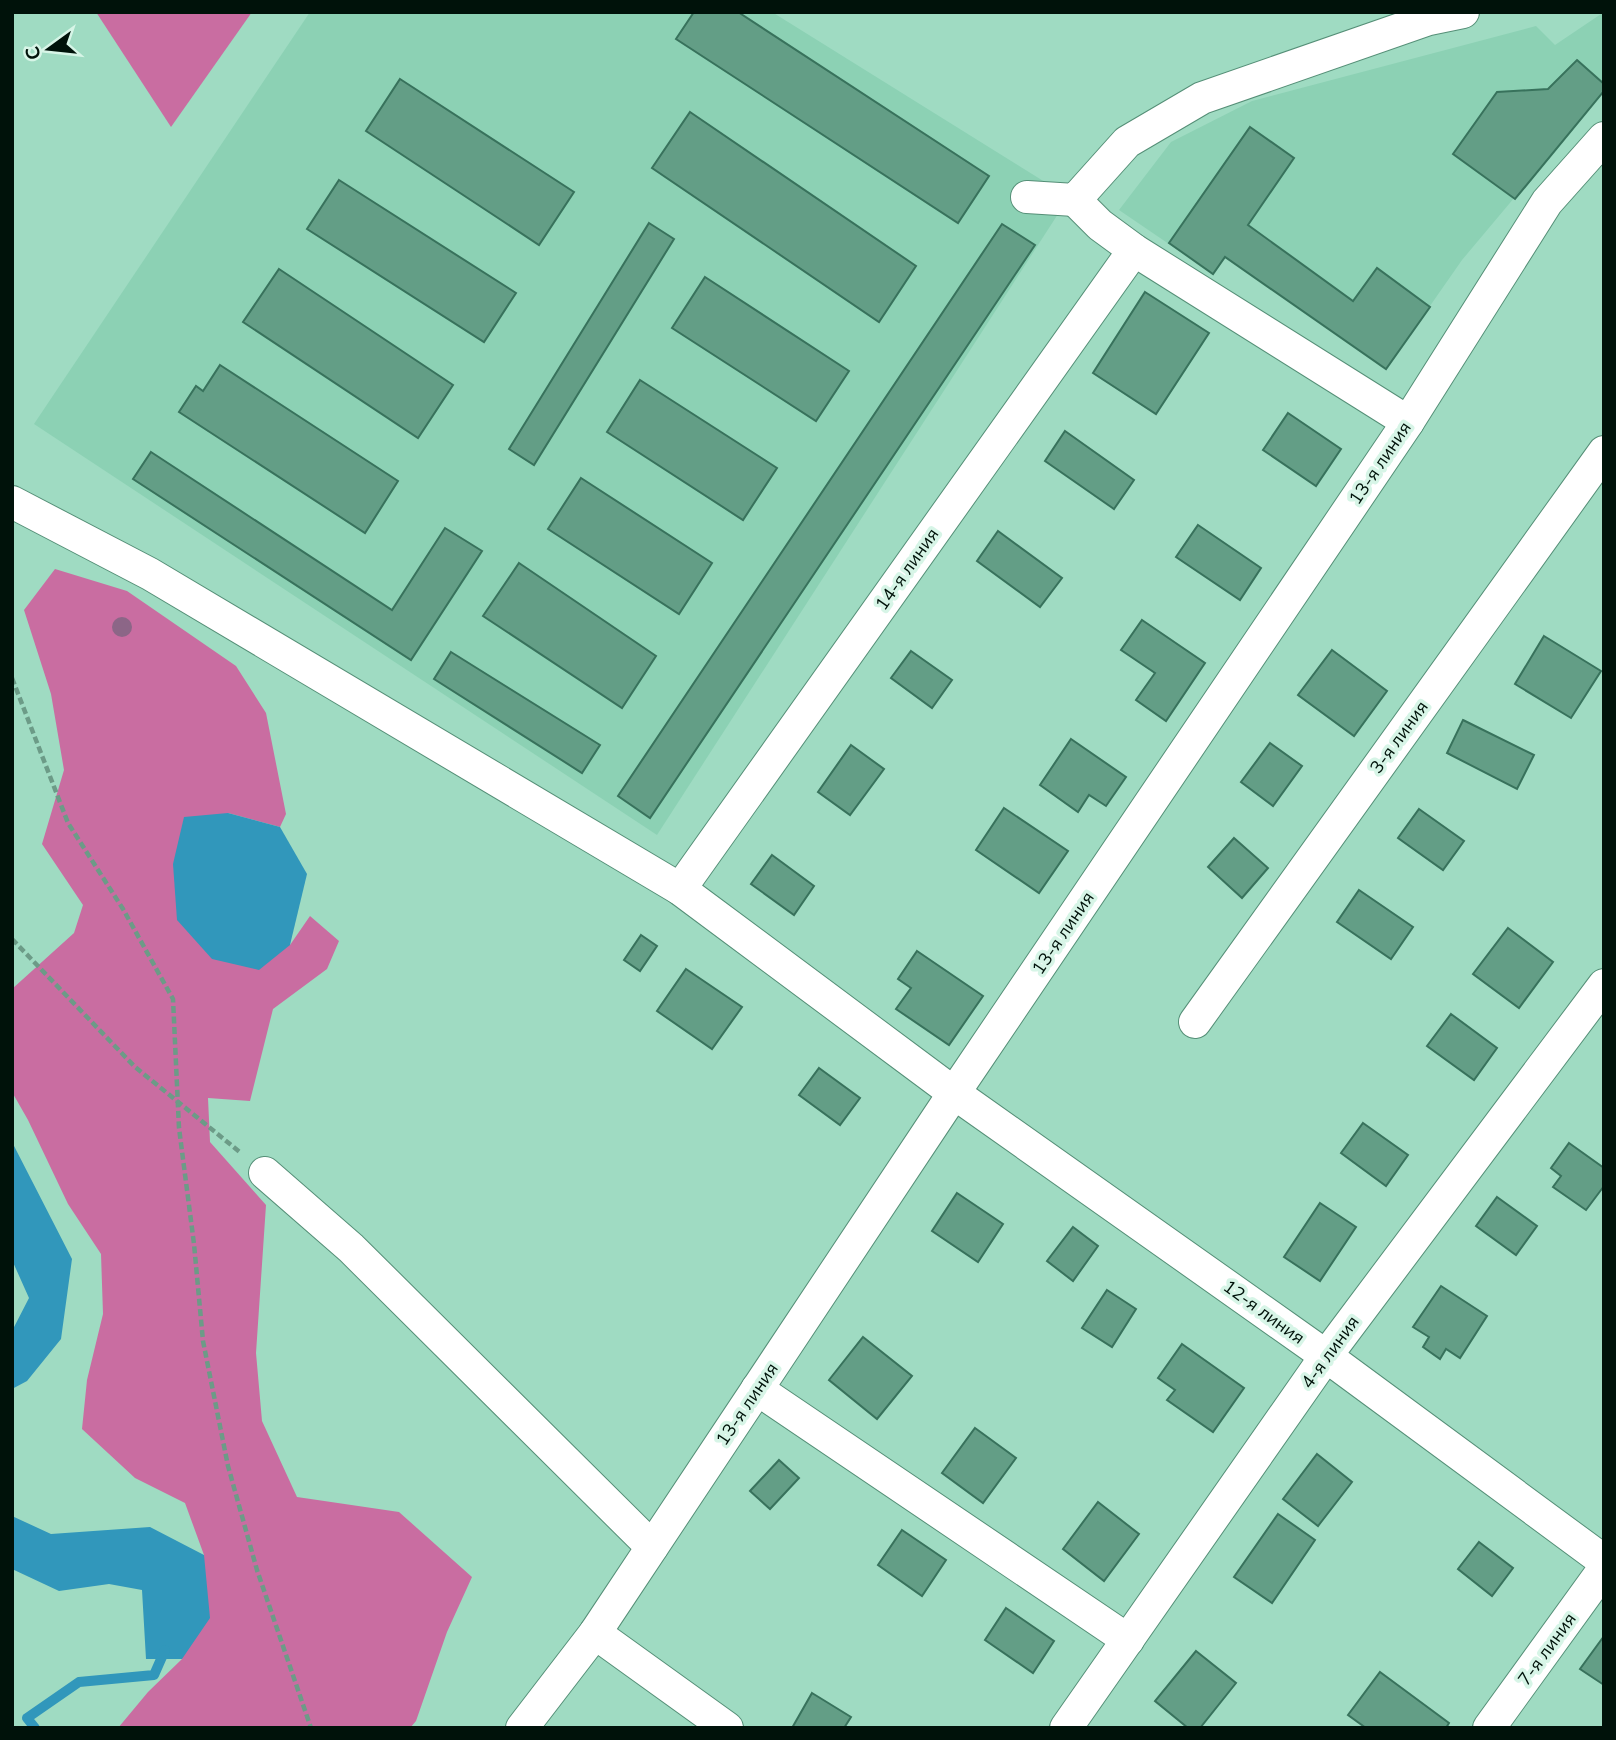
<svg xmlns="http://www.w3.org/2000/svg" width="1616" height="1740" font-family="'Nunito Sans',sans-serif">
<rect width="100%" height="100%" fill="#9fdbc2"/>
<g fill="#8cd1b4">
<polygon points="310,12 772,12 1069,197 657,835 34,424"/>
<polygon points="1604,12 1604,91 1462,260 1386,369 1225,257 1213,274 1119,210 1171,142 1252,101 1536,26 1555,45"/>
</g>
<g fill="#c96da1">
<polygon points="96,12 252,12 171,127"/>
<polygon points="55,569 127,591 236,666 266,713 286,814 280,827 228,813 290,945 310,916 339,941 327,969 273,1009 250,1101 208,1098 210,1142 266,1205 256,1353 262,1421 297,1497 399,1512 472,1577 447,1632 416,1721 410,1728 118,1728 148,1692 182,1659 204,1555 185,1503 135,1478 82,1429 87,1380 103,1314 101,1254 68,1204 28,1120 12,1092 12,989 74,933 83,905 42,844 64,770 51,694 24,610"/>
</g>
<g fill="#3197bb">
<polygon points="228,813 280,827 307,874 290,945 259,970 212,959 177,920 173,864 184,817"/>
<polygon points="12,1142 72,1259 61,1339 27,1381 12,1389 12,1331 29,1298 12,1260"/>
<polygon points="12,1516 51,1534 150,1527 204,1555 210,1618 182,1659 146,1659 142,1590 109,1584 59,1591 12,1569"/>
</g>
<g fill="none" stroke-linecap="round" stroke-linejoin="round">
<polyline stroke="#3197bb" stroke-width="10" points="35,1728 27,1718 79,1682 154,1675 165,1650"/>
</g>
<g fill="#639e86" stroke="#38725c" stroke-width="2">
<polygon points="694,12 738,12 989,176 958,223 676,39"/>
<polygon points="1577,60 1604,84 1604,91 1515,199 1453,154 1497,92 1548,89"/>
<polygon points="400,79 574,192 539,245 366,131"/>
<polygon points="690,112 916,266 879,322 652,168"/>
<polygon points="1250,127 1294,158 1248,225 1353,301 1377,268 1430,307 1386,369 1225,257 1213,274 1169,243"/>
<polygon points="339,180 516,293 484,342 307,229"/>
<polygon points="649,223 674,239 534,465 509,449"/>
<polygon points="1002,224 1035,245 650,818 618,796"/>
<polygon points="279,269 453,385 418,438 243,322"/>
<polygon points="705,277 849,371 816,421 672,328"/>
<polygon points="1145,292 1209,333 1156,414 1093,373"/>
<polygon points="220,365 398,481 365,533 179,412 196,386 203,391"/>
<polygon points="640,380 777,468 743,520 607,432"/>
<polygon points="1288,413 1341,449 1316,486 1263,450"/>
<polygon points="1065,431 1134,480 1114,509 1045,461"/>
<polygon points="151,452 392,610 445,528 482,551 411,660 133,479"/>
<polygon points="581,478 712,563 679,614 548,529"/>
<polygon points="1198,525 1261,568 1240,600 1176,557"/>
<polygon points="998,531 1062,578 1040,607 977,561"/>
<polygon points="519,563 656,656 622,708 483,616"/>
<polygon points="1142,620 1205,663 1166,721 1136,700 1155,673 1121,650"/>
<polygon points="1544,636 1601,671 1571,718 1515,684"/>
<polygon points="1332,650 1387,691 1354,736 1298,695"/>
<polygon points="911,651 952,680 932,708 891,678"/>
<polygon points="451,652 600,745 582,773 434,679"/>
<polygon points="1463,720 1534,755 1517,789 1447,753"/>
<polygon points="1071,739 1126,777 1106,806 1089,795 1078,812 1040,785"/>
<polygon points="1270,743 1302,766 1273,806 1241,782"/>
<polygon points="851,745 884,769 850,815 818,792"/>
<polygon points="1004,808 1068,851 1039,893 976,850"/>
<polygon points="1419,809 1464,841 1443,870 1398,838"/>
<polygon points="1234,838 1268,868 1242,898 1208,867"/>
<polygon points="772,855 814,886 794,915 751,884"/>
<polygon points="1359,890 1413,927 1391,959 1337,922"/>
<polygon points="1508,928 1553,962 1519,1008 1473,974"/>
<polygon points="641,935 657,946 640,971 624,960"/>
<polygon points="917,951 983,996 949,1045 896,1009 911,988 898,979"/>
<polygon points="686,969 742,1007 712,1049 657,1011"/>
<polygon points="1451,1014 1497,1048 1474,1080 1427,1046"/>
<polygon points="819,1068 860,1098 840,1125 799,1095"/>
<polygon points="1363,1123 1408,1155 1386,1186 1341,1153"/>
<polygon points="1569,1143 1604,1168 1604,1186 1586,1210 1553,1187 1561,1176 1551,1168"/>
<polygon points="957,1193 1003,1224 978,1262 932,1231"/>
<polygon points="1497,1197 1537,1226 1516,1255 1476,1226"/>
<polygon points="1320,1203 1356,1227 1320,1281 1284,1257"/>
<polygon points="1073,1227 1098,1246 1073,1281 1047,1261"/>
<polygon points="1441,1286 1487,1316 1460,1358 1446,1349 1440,1359 1423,1347 1429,1337 1413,1327"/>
<polygon points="1107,1290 1136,1309 1112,1347 1082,1328"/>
<polygon points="863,1337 912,1376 877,1419 829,1380"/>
<polygon points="1182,1344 1244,1388 1213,1432 1167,1400 1175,1390 1158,1378"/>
<polygon points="975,1428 1016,1458 983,1503 942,1473"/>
<polygon points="1317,1454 1352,1482 1318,1526 1283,1499"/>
<polygon points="779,1460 799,1478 770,1509 750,1491"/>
<polygon points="1098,1502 1139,1534 1104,1581 1063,1549"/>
<polygon points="1278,1514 1315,1540 1272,1603 1234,1577"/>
<polygon points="902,1530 946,1560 922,1596 878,1565"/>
<polygon points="1479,1542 1513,1568 1492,1596 1458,1569"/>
<polygon points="1006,1608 1054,1641 1033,1673 985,1640"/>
<polygon points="1604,1636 1604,1685 1580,1669"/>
<polygon points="1196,1651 1236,1683 1200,1728 1188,1728 1155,1701"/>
<polygon points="1380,1672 1449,1723 1446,1728 1366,1728 1348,1715"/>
<polygon points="812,1693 851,1717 844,1728 792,1728"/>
</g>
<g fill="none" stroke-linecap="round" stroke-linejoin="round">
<g stroke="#558f77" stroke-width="34">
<g id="minor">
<polyline points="1027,197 1075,200 1127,142 1202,98 1429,19 1463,12"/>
<polyline points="1075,200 1100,225 1134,250 1408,422"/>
<polyline points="12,502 150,574 680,889 954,1093 1326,1356 1604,1561"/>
<polyline points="680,889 1134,250"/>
<polyline points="1195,1022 1604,452"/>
<polyline points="265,1173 351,1248 652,1547"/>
<polyline points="757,1389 1128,1640"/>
<polyline points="595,1633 727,1728"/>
<polyline points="522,1728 595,1633 954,1093 1408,422 1547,202 1604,138"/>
<polyline points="1066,1728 1326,1356 1604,985"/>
<polyline points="1489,1728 1604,1569"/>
</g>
</g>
<g stroke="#6c9b87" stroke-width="4.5" stroke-dasharray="7 3.5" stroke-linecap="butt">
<polyline points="12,678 68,823 123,909 173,999 179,1128 194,1244 203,1341 228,1466 257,1570 311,1728"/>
<polyline points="12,939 135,1067 241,1153"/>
</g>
<use href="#minor" stroke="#fff" stroke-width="32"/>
</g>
<circle fill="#8c6687" cx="122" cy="627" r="10"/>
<g text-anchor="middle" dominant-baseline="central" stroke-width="7" stroke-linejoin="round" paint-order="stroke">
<g font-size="18" fill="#00120a" stroke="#d7f5e7">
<text transform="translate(1380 463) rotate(-56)">13-я линия</text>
<text transform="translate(907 569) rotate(-55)">14-я линия</text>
<text transform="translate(1399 737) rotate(-54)">3-я линия</text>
<text transform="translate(1063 933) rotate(-56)">13-я линия</text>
<text transform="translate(1264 1312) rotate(36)">12-я линия</text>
<text transform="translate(1330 1352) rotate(-54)">4-я линия</text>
<text transform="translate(747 1404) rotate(-56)">13-я линия</text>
<text transform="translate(1547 1649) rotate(-54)">7-я линия</text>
</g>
</g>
<rect width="1616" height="1740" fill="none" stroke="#00120a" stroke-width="28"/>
<g transform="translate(49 49) rotate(255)" stroke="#d7f5e7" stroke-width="5" paint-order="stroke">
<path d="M0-5L12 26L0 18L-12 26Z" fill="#00120a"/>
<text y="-10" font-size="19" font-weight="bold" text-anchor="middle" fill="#00120a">С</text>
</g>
</svg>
